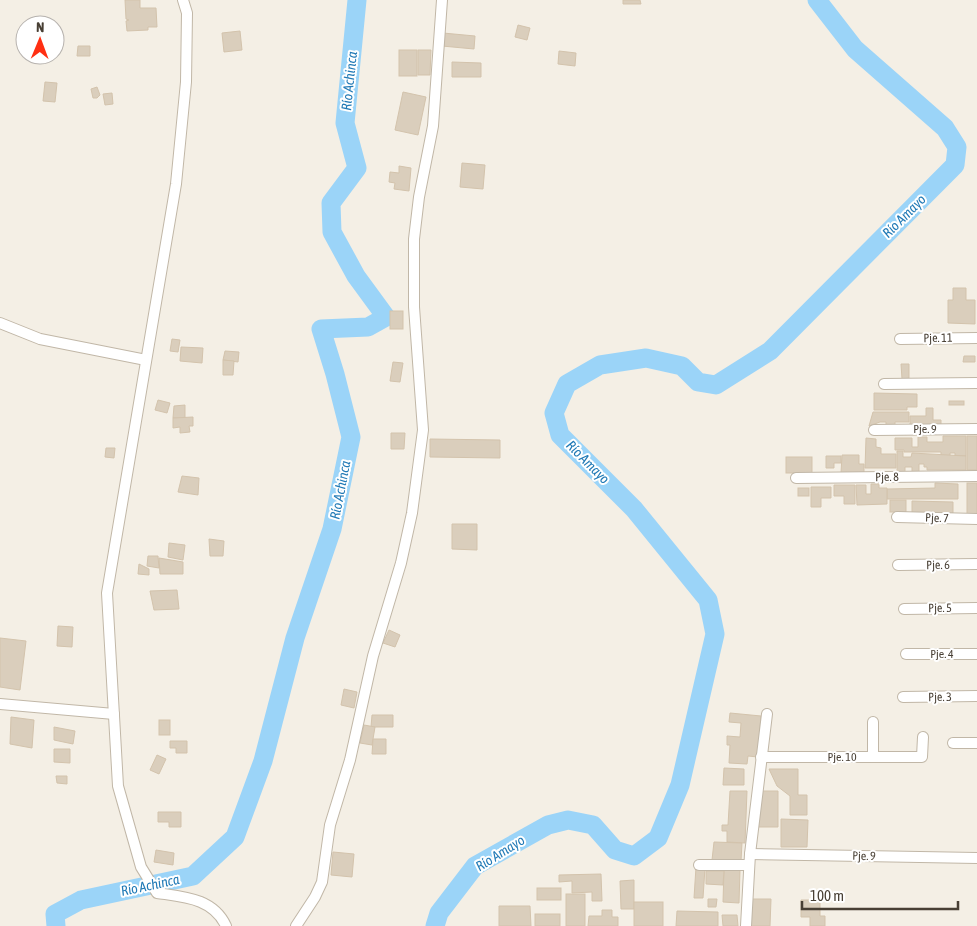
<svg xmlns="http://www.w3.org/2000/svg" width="977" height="926" font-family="'Asap Condensed',sans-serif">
<rect width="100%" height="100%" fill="#f4efe5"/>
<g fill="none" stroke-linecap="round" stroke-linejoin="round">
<g stroke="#9bd4f8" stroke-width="19">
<polyline points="56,926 55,914 81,900 193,876 235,837 263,761 295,638 332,529 351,437 335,374 321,329 368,327 386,317 356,276 332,232 331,203 357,168 345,123 357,0"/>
<polyline points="435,926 439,913 475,866 548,825 568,820 593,825 615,850 634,856 658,838 680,785 715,634 708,600 634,509 560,435 554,413 567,384 600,365 646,358 682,366 698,382 716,385 770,351 955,165 957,147 945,128 855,49 817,0"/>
</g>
</g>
<g fill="#dacebc" stroke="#d3c3ac">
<polygon points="125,0 140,0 140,8 156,8 157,27 148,27 148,30 127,31 126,21 129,20 126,19"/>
<polygon points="623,0 640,0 641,4 623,4"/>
<polygon points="518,25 530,28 527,40 515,37"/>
<polygon points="240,31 242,50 224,52 222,33"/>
<polygon points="443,33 475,36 474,49 442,46"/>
<polygon points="78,46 90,46 90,56 77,56"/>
<rect x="399" y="50" width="18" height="26"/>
<polygon points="418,50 431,50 430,75 418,75"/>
<polygon points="559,51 576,53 575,66 558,64"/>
<polygon points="452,62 481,63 481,77 452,77"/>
<polygon points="45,82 57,83 55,102 43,101"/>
<polygon points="97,87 100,95 97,98 93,98 91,89"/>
<polygon points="403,92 426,97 418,135 395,130"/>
<polygon points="112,93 113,104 105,105 103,94"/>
<polygon points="462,163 485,165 483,189 460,187"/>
<polygon points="399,166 411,168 409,191 394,189 395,183 389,182 390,172 399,173"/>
<polygon points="953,288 966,288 966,300 975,300 975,324 948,323 948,300 953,300"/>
<rect x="390" y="311" width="13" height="18"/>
<polygon points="172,339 180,340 178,352 170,351"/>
<polygon points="181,347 203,348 202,363 180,361"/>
<polygon points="225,351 239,352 238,362 223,360"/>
<polygon points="964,356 975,356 975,362 963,362"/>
<polygon points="223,360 234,361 233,375 223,375"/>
<polygon points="393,362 403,363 400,382 390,381"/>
<polygon points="901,364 909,364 909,378 902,379"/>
<polygon points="874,393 917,394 917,407 907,407 907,410 874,410"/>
<polygon points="158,400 170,403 167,413 155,410"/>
<rect x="949" y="401" width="15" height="4"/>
<polygon points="185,405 185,419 173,418 174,406"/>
<polygon points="926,408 933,408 933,420 941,420 941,425 910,427 910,416 926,416"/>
<polygon points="873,412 909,412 909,422 895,422 895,428 886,428 886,422 880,422 869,426"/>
<polygon points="193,417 193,426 189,426 190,432 180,433 180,427 173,428 173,418"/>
<polygon points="391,433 405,433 404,449 391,449"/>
<polygon points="943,436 966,436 966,456 955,456 955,453 950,453 950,456 941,456 941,452 904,452 904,450 895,450 895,438 912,438 912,447 918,447 918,437 927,437 927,442 943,442"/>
<rect x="967" y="436" width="10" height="34"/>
<polygon points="866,438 876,439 876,447 881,448 881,454 896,454 896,468 865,468"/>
<polygon points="430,439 500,440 500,458 430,457"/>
<polygon points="106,448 115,448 114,458 105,457"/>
<polygon points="897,451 903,451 903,457 911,457 912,453 966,456 966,470 927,470 927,467 924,467 924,464 919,464 919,472 912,472 912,467 905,467 905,473 897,473"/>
<polygon points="842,455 859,455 859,464 864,464 864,473 841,473"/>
<polygon points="826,456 841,456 841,463 834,463 834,468 826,468"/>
<rect x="786" y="457" width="26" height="16"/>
<polygon points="182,476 199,478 198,495 178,492"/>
<polygon points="935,483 958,484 958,499 887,499 887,489 935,488"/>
<rect x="967" y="483" width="10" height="32"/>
<polygon points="871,484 879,484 879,488 887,488 887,504 857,505 856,485 866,485 866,494 871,494"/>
<polygon points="834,485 855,485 855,504 844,504 844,496 834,496"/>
<polygon points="811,487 831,487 831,498 821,498 821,507 811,507"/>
<rect x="798" y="488" width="11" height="8"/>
<rect x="890" y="500" width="16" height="12"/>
<polygon points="912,501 953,502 953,514 912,513"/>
<polygon points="452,524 477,524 477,550 452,549"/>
<polygon points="209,539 224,541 223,556 210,556"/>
<polygon points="169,543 185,545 183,560 168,557"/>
<polygon points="148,556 158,556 159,568 147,566"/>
<polygon points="159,558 183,562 183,574 160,574"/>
<polygon points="139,564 149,569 149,575 138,574"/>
<polygon points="177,590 179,609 154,610 150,591"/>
<polygon points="58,626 73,627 72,647 57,646"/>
<polygon points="389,630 400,635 395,647 383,643"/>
<polygon points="0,638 26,641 20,690 0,687"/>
<polygon points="344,689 357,692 354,708 341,705"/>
<polygon points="730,713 761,716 758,757 748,756 747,764 729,763 730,745 727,745 727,736 740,737 741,723 729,722"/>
<polygon points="372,715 393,715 393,727 371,727"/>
<polygon points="11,717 34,720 32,748 10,744"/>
<rect x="159" y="720" width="11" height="15"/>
<polygon points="364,725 375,727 372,745 360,743"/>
<polygon points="54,727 75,731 73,744 54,740"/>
<polygon points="373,739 386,739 386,754 372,754"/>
<polygon points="170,741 187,741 187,753 176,753 176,748 170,748"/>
<polygon points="54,749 70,749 70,763 54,762"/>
<polygon points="157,755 166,759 159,774 150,770"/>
<polygon points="724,768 744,769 744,785 723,785"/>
<polygon points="769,769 798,769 798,795 807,795 807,815 790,815 790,796 777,786"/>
<polygon points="56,776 67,776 67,784 57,783"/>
<polygon points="730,791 747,791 745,843 727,842 727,831 722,831 722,825 728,825"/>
<polygon points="759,791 778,791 778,827 758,827"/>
<polygon points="158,812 181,812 181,827 169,827 169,822 158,822"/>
<polygon points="781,819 808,820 807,847 781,847"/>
<polygon points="714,842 742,843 741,861 712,860"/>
<polygon points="156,850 174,853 173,865 154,862"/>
<polygon points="333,852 354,854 352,877 331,875"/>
<polygon points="696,867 705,868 703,898 694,898"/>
<polygon points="724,869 740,870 739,903 723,902"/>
<polygon points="706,871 724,871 723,885 706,884"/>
<polygon points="601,874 602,901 592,901 592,892 572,893 572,881 559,882 559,875"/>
<polygon points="634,880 634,909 621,909 620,881"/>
<rect x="537" y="888" width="24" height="12"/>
<rect x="566" y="894" width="19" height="32"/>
<polygon points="708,899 717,899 716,907 708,907"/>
<polygon points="752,899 771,899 770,926 751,926"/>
<polygon points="801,900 820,900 820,916 825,916 825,926 810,926 810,917 801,917"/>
<rect x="634" y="902" width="29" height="24"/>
<polygon points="499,906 530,906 531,926 499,926"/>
<polygon points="602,910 612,910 612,917 618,917 618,926 588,926 589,916 602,916"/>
<polygon points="677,911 718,912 718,926 676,926"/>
<rect x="535" y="914" width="25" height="12"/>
<polygon points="722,915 737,915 738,926 723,926"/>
</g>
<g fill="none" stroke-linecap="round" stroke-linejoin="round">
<g stroke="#c1b7a7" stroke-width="12">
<g id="street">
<path d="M183 0 187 13 186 82 176 184 107 593 118 786 141 867 157 893C184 897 213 898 226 926"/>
<polyline points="0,323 40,339 146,360"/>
<polyline points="900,339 977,338"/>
<polyline points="884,384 977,383"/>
<polyline points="874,430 977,429"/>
<polyline points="796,478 977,476"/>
<polyline points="897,517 977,519"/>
<polyline points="898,565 977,564"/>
<polyline points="904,609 977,608"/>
<polyline points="906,654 977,654"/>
<polyline points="903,697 977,696"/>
<polyline points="0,704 114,714"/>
<polyline points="953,743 977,743"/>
<polyline points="761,757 922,757 923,737"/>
<polyline points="873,757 873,722"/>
<polyline points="750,854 977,858"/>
<polyline points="699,865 749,865"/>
<polyline points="296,926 315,897 322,882 330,825 350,760 373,656 401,563 412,513 423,430 414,307 414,239 419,197 433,126 442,0"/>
<polyline points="746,926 750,854 767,714"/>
</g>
</g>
<use href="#street" stroke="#fff" stroke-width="10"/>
</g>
<g text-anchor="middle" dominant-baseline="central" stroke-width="4" stroke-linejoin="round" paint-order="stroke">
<g font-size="12" fill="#483f34" stroke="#fff">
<text transform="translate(938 338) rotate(-1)">Pje. 11</text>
<text x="925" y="429">Pje. 9</text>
<text transform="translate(887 477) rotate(-1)">Pje. 8</text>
<text transform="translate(937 518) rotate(2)">Pje. 7</text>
<text transform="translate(938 565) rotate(-1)">Pje. 6</text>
<text transform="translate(940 608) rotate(-1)">Pje. 5</text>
<text x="942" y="654">Pje. 4</text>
<text transform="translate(940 697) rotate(-1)">Pje. 3</text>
<text x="842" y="757">Pje. 10</text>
<text transform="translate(864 856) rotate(1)">Pje. 9</text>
</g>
<g font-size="14" font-style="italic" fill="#217ab6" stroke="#fff">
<text transform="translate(349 81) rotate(-84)">Río Achinca</text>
<text transform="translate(904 216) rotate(-45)">Río Amayo</text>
<text transform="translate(588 462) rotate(45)">Río Amayo</text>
<text transform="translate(340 490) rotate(-79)">Río Achinca</text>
<text transform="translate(500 853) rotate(-32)">Río Amayo</text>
<text transform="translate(150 885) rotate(-12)">Río Achinca</text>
</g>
</g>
<g transform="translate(40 40) rotate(1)"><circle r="24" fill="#ffffff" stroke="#b6b2ae"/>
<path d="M0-4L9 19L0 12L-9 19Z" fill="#ff2f12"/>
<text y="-8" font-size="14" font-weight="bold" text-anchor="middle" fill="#483f34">N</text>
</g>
<path d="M802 901v8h156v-8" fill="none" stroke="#483f34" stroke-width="2.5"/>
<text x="810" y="901" font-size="15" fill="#483f34" stroke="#ffffff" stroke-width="4" paint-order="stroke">100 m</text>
</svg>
